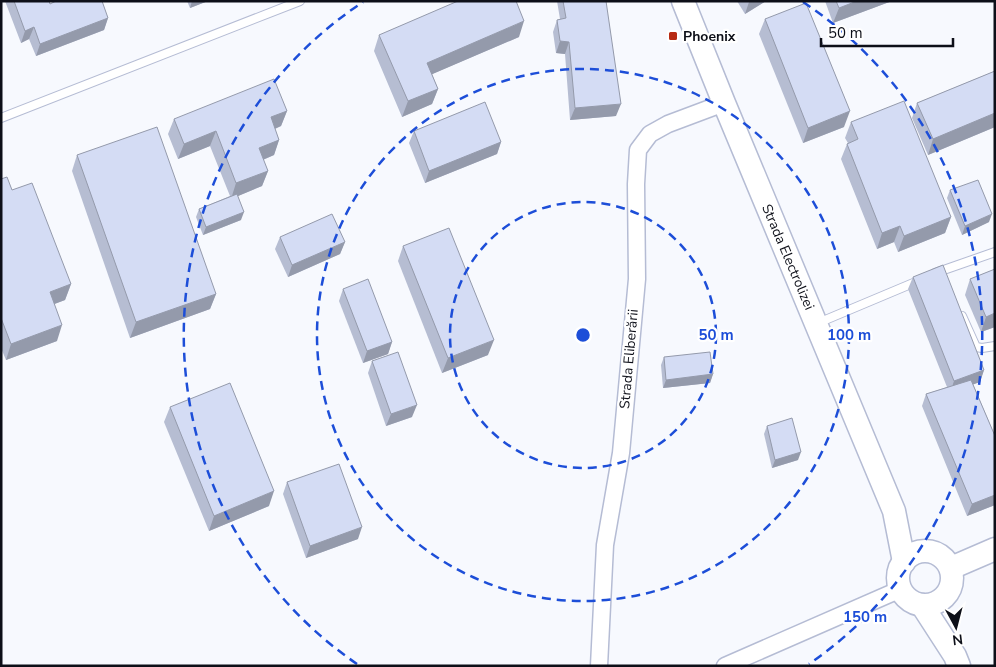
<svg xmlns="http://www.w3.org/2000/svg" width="996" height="667" font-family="'Nunito Sans',sans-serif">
<rect width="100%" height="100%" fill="#f7f9fe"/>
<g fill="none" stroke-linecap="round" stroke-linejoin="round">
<g stroke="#b5bcd4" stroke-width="10">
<g id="lane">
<polyline points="1,118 300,1"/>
<polyline points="935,273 995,252"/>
<polyline points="962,316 976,347 982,348 995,346"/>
<polyline points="818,323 918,281"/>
</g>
</g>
<g stroke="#b5bcd4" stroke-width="19">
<g id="street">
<polyline points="599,666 605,545 621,453 637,279 636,184 638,150 650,134 668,124 724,103"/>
<polyline points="725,666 901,589"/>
</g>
</g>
<g stroke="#b5bcd4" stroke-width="25">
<g id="secondary">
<polyline points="683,1 724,103 894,511 904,562"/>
<circle cx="925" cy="578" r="27"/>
<polyline points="951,568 995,549"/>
<polyline points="922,605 955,656 959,666"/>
</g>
</g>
<use href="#lane" stroke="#fff" stroke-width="8"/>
<use href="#street" stroke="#fff" stroke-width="16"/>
<use href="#secondary" stroke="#fff" stroke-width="22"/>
</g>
<g fill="#b6bdd2">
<polygon points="5,1 49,1 50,4 108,18 104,30 36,56 29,39 21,43"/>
<polygon points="187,1 208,1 190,8"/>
<polygon points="557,1 606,1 616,116 570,120 565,54 556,53 553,32 557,20 560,19"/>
<polygon points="737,1 766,1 745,14"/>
<polygon points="825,1 892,1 833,23"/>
<polygon points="765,19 844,127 803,143 759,34"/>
<polygon points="379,35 519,37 432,74 438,89 432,104 402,117 374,51"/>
<polygon points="995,71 995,127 928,155 912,118 917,103"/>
<polygon points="287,111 281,126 275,129 279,140 274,155 263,160 268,171 262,186 238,196 241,220 203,235 196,217 199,209 230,196 210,146 178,159 168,134 174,119"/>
<polygon points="851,122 951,217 945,233 898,252 894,242 877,249 841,159 847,144 848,143 845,138"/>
<polygon points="414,131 501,142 497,154 425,183 409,143"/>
<polygon points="77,155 216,294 210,309 130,338 72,171"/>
<polygon points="1,179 12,190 71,284 65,300 54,304 57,341 6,360 1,348"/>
<polygon points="950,190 989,222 962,235 947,198"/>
<polygon points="280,237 345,242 340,254 288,277 275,249"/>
<polygon points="403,246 488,355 442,373 398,261"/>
<polygon points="995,269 995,327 981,332 965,295 970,279"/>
<polygon points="913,277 984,370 980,382 973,384 995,436 995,505 967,516 922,406 926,394 947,387 908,289"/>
<polygon points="343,289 392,342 388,354 363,363 339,301"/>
<polygon points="664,357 713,374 710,383 663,388 661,365"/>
<polygon points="372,361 412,417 386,426 368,373"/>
<polygon points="170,407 269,506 209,531 164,422"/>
<polygon points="767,426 798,460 772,468 764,434"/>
<polygon points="287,482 358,539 306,558 283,494"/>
</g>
<g fill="#949aab">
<polygon points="192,1 208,1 190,8"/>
<polygon points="751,1 766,1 745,14 749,2"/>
<polygon points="857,1 892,1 833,23 839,8"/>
<polygon points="108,18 104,30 36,56 40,44"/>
<polygon points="524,21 519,37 421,79 427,63"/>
<polygon points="34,27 29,39 21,43 25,31"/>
<polygon points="560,41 569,42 565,54 556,53"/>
<polygon points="438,89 432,104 402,117 408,101"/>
<polygon points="621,104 616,116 570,120 575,108"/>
<polygon points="287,111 281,126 265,133 271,117"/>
<polygon points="850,111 844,127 803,143 808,128"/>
<polygon points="995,113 995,127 928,155 933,139"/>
<polygon points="216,131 210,146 178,159 184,144"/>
<polygon points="279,140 274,155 253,164 259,148"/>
<polygon points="501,142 497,154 425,183 429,171"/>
<polygon points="268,171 262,186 231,199 236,183"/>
<polygon points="244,212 241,220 203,235 206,227"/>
<polygon points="992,214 989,222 962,235 965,226"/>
<polygon points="951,217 945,233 898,252 904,236"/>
<polygon points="900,226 894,242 877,249 882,233"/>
<polygon points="345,242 340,254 288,277 292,265"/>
<polygon points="71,284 65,300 44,308 50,292"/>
<polygon points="216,294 210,309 130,338 136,322"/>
<polygon points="995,313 995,327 981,332 986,317"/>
<polygon points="62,325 57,341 6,360 11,344"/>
<polygon points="494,340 488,355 442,373 448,358"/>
<polygon points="392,342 388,354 363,363 367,351"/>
<polygon points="984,370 980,382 950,393 954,381"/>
<polygon points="713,374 710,383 663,388 666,380"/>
<polygon points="417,405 412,417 386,426 391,414"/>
<polygon points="801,452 798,460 772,468 775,460"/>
<polygon points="274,491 269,506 209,531 214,516"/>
<polygon points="995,495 995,505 967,516 972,504"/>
<polygon points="362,527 358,539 306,558 310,546"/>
</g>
<g fill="#d4dcf4" stroke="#949aab">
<polygon points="14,1 49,1 50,4 56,1 102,1 108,18 40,44 34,27 25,31"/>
<polygon points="458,1 516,1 524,21 427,63 438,89 408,101 379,35"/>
<polygon points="563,1 606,1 621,104 575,108 569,42 560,41 557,20 566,18"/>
<polygon points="836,1 857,1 839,8"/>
<polygon points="806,3 850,111 808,128 765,19"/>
<polygon points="995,71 995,113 933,139 917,103"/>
<polygon points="274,79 287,111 271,117 279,140 259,148 268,171 236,183 216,131 184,144 174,119"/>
<polygon points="904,101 951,217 904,236 900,226 882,233 847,144 858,139 851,122"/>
<polygon points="485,102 501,142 429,171 414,131"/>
<polygon points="157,127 216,294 136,322 77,155"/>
<polygon points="7,177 12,190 32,183 71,284 50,292 62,325 11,344 1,318 1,179"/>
<polygon points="978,180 992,214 965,226 950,190"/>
<polygon points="237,194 244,212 206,227 199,209"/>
<polygon points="332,214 345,242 292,265 280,237"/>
<polygon points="449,228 494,340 448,358 403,246"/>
<polygon points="943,265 984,370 954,381 913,277"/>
<polygon points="995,269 995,313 986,317 970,279"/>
<polygon points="368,279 392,342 367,351 343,289"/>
<polygon points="398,352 417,405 391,414 372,361"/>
<polygon points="710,352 713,374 666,380 664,357"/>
<polygon points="971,380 995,436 995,495 972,504 926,394"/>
<polygon points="230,383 274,491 214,516 170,407"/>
<polygon points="792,418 801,452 775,460 767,426"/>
<polygon points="339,464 362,527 310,546 287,482"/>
</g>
<g fill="none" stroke="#1d4ed8" stroke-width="2.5" stroke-dasharray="9 6">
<circle cx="583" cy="335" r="133"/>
<circle cx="583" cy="335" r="266"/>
<path d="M357 664A399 399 0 0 1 363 2M803 2A399 399 0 0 1 809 664"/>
</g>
<rect fill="#b72a13" stroke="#fff" stroke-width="2" x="668" y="31" width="10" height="10" rx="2.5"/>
<g text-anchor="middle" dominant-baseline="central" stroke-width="4.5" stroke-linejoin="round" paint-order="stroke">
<g font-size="14" font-weight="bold" fill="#0d0f18" stroke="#fff" text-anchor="start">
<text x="683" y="36">Phoenix</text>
</g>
<g font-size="14" fill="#0d0f18" stroke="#fff">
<text transform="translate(788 257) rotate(67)">Strada Electrolizei</text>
<text transform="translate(629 359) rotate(-85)">Strada Eliberării</text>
</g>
</g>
<circle cx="583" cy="335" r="8" fill="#1d4ed8" stroke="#fff" stroke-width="2.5"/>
<g font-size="15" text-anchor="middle" font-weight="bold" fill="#1d4ed8" stroke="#fff" stroke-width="4.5" stroke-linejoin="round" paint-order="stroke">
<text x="716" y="340">50 m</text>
<text x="849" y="340">100 m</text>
<text x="865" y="622">150 m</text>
</g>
<rect width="996" height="667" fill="none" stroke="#0d0f18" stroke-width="5"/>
<g transform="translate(956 627) rotate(173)" stroke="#ffffff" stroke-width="4" paint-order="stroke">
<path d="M0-4L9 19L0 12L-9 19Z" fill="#0d0f18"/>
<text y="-8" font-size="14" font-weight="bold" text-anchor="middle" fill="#0d0f18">N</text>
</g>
<path d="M821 38v8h132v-8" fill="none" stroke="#0d0f18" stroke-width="2.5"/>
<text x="828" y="38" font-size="15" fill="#0d0f18" stroke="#ffffff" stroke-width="4" paint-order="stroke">50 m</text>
</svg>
